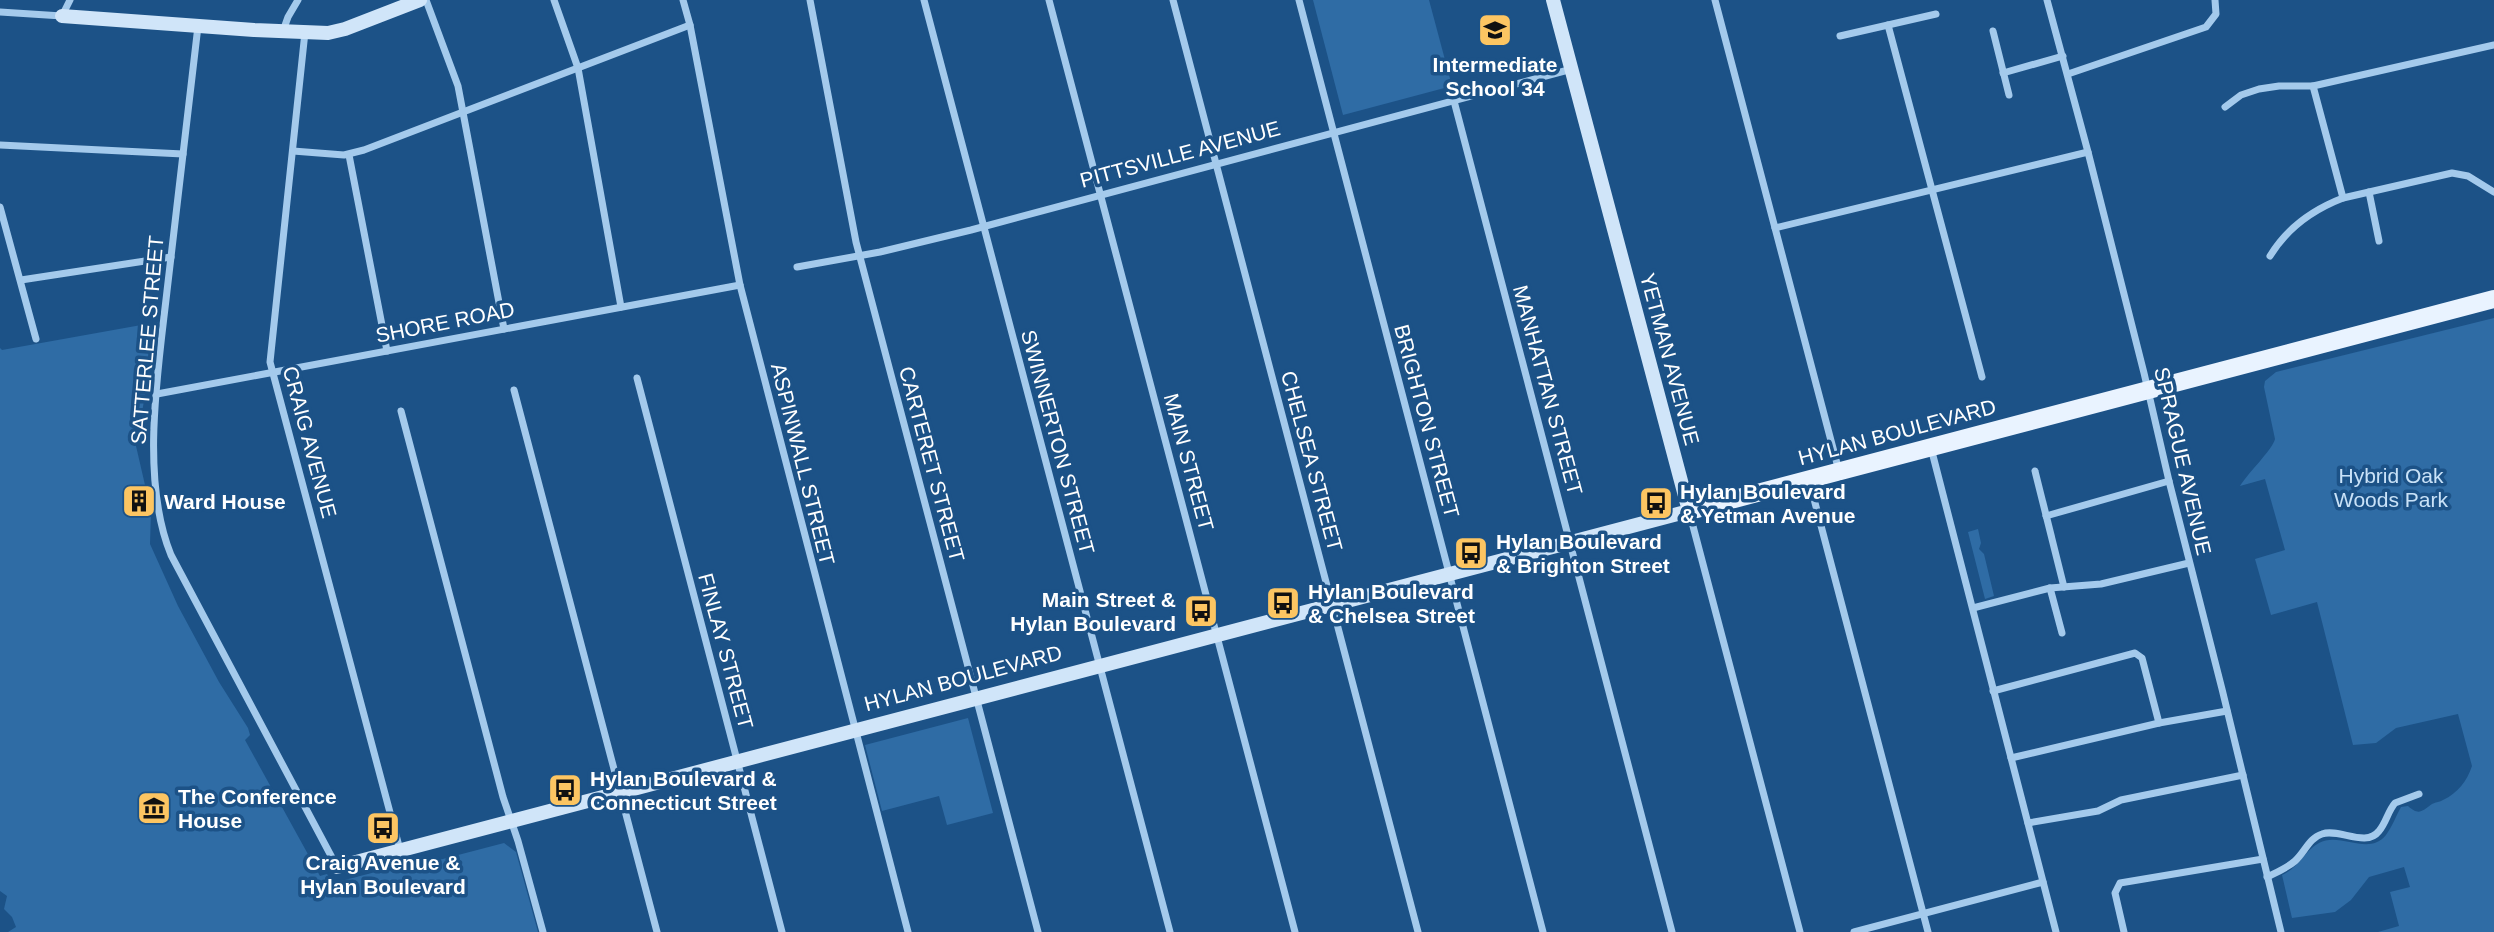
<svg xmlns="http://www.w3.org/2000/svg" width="2494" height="932" font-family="Arial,sans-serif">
<rect width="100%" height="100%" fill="#1c5287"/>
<g fill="#2f6ca5">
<polygon points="1313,0 1429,0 1452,86 1343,115"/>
<path d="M2494 318V932H2378L2399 926 2390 892 2410 887 2404 867 2369 877 2351 900 2335 912 2292 918 2282 875C2299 868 2304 851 2319 843 2340 831 2368 857 2386 835 2392 827 2396 816 2401 807L2408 806C2419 816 2422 811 2432 804 2436 802 2440 802 2443 800 2458 793 2467 781 2472 766L2458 714 2396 728 2376 743 2353 745 2317 602 2271 615 2255 559 2285 550 2265 479 2240 486C2248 473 2273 449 2275 439L2264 387 2265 381 2276 372Z"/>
<polygon points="158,322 136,446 151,511 150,544 178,606 219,682 248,728 250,735 245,740 320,876 327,874 333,883 391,868 416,866 504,843 516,852 538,932 8,932 16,927 12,917 4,909 7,896 0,891 0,348 2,350"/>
<polygon points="1978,529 1981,543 1979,549 1984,554 1994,596 1985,599 1968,532"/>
<polygon points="968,718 993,813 947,825 939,796 882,811 865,745"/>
</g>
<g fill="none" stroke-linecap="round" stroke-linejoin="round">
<g stroke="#a4caec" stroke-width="7">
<polyline points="426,0 458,86 504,329"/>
<polyline points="554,0 578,68 621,307"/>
<polyline points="683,0 690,25 740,285 908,932"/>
<polyline points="810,0 856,242 1038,932"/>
<polyline points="924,0 1170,932"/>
<polyline points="1049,0 1295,932"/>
<polyline points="1173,0 1418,932"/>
<polyline points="1299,0 1543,932"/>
<polyline points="1715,0 1839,471"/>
<polyline points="2047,0 2088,152 2144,373 2169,481 2222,689 2281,932"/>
<polyline points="0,12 62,16 70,0"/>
<polyline points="1888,25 1982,377"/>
<path d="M198 26C188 114 177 202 167 291 158 371 140 479 171 555L337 867"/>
<polyline points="283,31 288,17 298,0"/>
<polyline points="1993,31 2009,95"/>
<polyline points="305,32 270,362 400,850"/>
<polyline points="1840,36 1936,14"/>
<polyline points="2003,73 2063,56"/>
<polyline points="2068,74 2206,27 2216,14 2215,0"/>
<polyline points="2313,86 2343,198"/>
<polyline points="1454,101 1672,932"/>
<polyline points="2225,107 2241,95 2259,89 2279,86 2313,86 2494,45"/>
<polyline points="0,145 183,154"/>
<polyline points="293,151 344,155 364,150 690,25"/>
<polyline points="349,155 387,351"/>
<polyline points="2369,192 2379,241"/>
<polyline points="0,207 36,339"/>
<polyline points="1775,228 2088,152"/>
<path d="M2270 256C2287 228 2312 210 2343 198L2452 173 2468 176 2494 192"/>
<polyline points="797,267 880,252 971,230 1572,69"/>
<polyline points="21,280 171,257"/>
<polyline points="637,378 782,932"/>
<polyline points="514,390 657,932"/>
<polyline points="157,394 740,285"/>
<polyline points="401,411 503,797 518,841 543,932"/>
<polyline points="1931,448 2056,932"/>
<polyline points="2035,471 2064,587"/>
<polyline points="1809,480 1928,932"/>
<polyline points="1689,511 1800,932"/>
<polyline points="2046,516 2169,481"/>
<polyline points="2050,588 2062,633"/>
<polyline points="1973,608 2050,588 2101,584 2189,563"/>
<polyline points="1993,691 2135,653 2142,658 2159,723"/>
<polyline points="2011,758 2159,723 2227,711"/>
<polyline points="2028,823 2098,811 2121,800 2243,775"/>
<path d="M2267 877C2277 872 2287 868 2295 861 2305 852 2309 838 2322 834 2339 828 2366 848 2379 831 2386 823 2388 811 2395 803L2419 794"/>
<polyline points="1854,932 2043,882"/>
<polyline points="2124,932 2115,893 2120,883 2263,859"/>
</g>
<g stroke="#d0e5f9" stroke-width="14">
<polyline points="62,16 254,30 328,33 345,29 420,0"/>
<polyline points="337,867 1689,511 1553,0"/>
</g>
<polyline stroke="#e9f3ff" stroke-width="18" points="1689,511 2494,299"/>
</g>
<defs>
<g id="school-square" transform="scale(1.75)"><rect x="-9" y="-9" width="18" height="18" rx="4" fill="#fcc562" stroke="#1c5287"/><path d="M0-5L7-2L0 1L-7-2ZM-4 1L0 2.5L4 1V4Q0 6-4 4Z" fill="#111"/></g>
<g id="building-square" transform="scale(1.75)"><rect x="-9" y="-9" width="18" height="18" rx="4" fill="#fcc562" stroke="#1c5287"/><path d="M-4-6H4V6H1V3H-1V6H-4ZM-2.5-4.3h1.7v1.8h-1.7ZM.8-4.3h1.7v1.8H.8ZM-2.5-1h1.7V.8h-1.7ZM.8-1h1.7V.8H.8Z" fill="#111"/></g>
<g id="bus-square" transform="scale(1.75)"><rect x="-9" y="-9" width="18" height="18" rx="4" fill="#fcc562" stroke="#1c5287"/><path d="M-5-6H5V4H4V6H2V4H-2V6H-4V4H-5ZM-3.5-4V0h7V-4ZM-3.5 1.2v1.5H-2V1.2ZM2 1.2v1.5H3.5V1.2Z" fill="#111"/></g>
<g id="museum-square" transform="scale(1.75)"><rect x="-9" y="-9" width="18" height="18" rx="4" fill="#fcc562" stroke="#1c5287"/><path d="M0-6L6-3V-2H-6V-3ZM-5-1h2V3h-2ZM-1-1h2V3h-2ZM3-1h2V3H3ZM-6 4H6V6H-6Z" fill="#111"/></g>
</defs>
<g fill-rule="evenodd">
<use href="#school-square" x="1495" y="30"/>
<use href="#building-square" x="139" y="501"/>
<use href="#bus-square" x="1656" y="503"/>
<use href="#bus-square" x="1471" y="553"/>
<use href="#bus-square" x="1283" y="603"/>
<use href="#bus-square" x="1201" y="611"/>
<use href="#bus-square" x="565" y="790"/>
<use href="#museum-square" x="154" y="808"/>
<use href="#bus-square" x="383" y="828"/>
</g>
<g text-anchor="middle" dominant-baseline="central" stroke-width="7" stroke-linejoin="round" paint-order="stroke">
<g font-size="21" font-weight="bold" fill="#fff" stroke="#1c5287" text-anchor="start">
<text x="1495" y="64" text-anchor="middle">Intermediate<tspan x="1495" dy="24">School 34</tspan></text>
<text x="1680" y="491">Hylan Boulevard<tspan x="1680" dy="24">&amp; Yetman Avenue</tspan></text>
<text x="164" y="501">Ward House</text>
<text x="1496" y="541">Hylan Boulevard<tspan x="1496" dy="24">&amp; Brighton Street</tspan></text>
<text x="1308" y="591">Hylan Boulevard<tspan x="1308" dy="24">&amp; Chelsea Street</tspan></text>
<text x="1176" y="599" text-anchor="end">Main Street &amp;<tspan x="1176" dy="24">Hylan Boulevard</tspan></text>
<text x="590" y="778">Hylan Boulevard &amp;<tspan x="590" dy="24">Connecticut Street</tspan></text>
<text x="178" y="796">The Conference<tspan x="178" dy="24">House</tspan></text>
<text x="383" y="862" text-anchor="middle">Craig Avenue &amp;<tspan x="383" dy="24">Hylan Boulevard</tspan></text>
</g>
<g font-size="21" fill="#fff" stroke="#1c5287">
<text transform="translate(1180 154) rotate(-15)">PITTSVILLE AVENUE</text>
<text transform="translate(445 322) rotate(-11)">SHORE ROAD</text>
<text transform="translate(147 340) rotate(-85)">SATTERLEE STREET</text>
<text transform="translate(1670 359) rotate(75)">YETMAN AVENUE</text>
<text transform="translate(1548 390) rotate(75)">MANHATTAN STREET</text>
<text transform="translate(1427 421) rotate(75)">BRIGHTON STREET</text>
<text transform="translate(1897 432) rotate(-15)">HYLAN BOULEVARD</text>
<text transform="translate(310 442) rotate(75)">CRAIG AVENUE</text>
<text transform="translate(1058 442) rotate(75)">SWINNERTON STREET</text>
<text transform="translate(1312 461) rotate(75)">CHELSEA STREET</text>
<text transform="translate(2183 461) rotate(77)">SPRAGUE AVENUE</text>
<text transform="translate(1189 462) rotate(75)">MAIN STREET</text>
<text transform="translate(803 464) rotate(76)">ASPINWALL STREET</text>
<text transform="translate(932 464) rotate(75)">CARTERET STREET</text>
<text transform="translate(726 651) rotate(75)">FINLAY STREET</text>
<text transform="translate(963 678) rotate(-15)">HYLAN BOULEVARD</text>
</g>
<g font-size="21" fill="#c9e2f8" stroke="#1c5287">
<text x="2391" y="475">Hybrid Oak<tspan x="2391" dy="24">Woods Park</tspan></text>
</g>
</g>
</svg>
